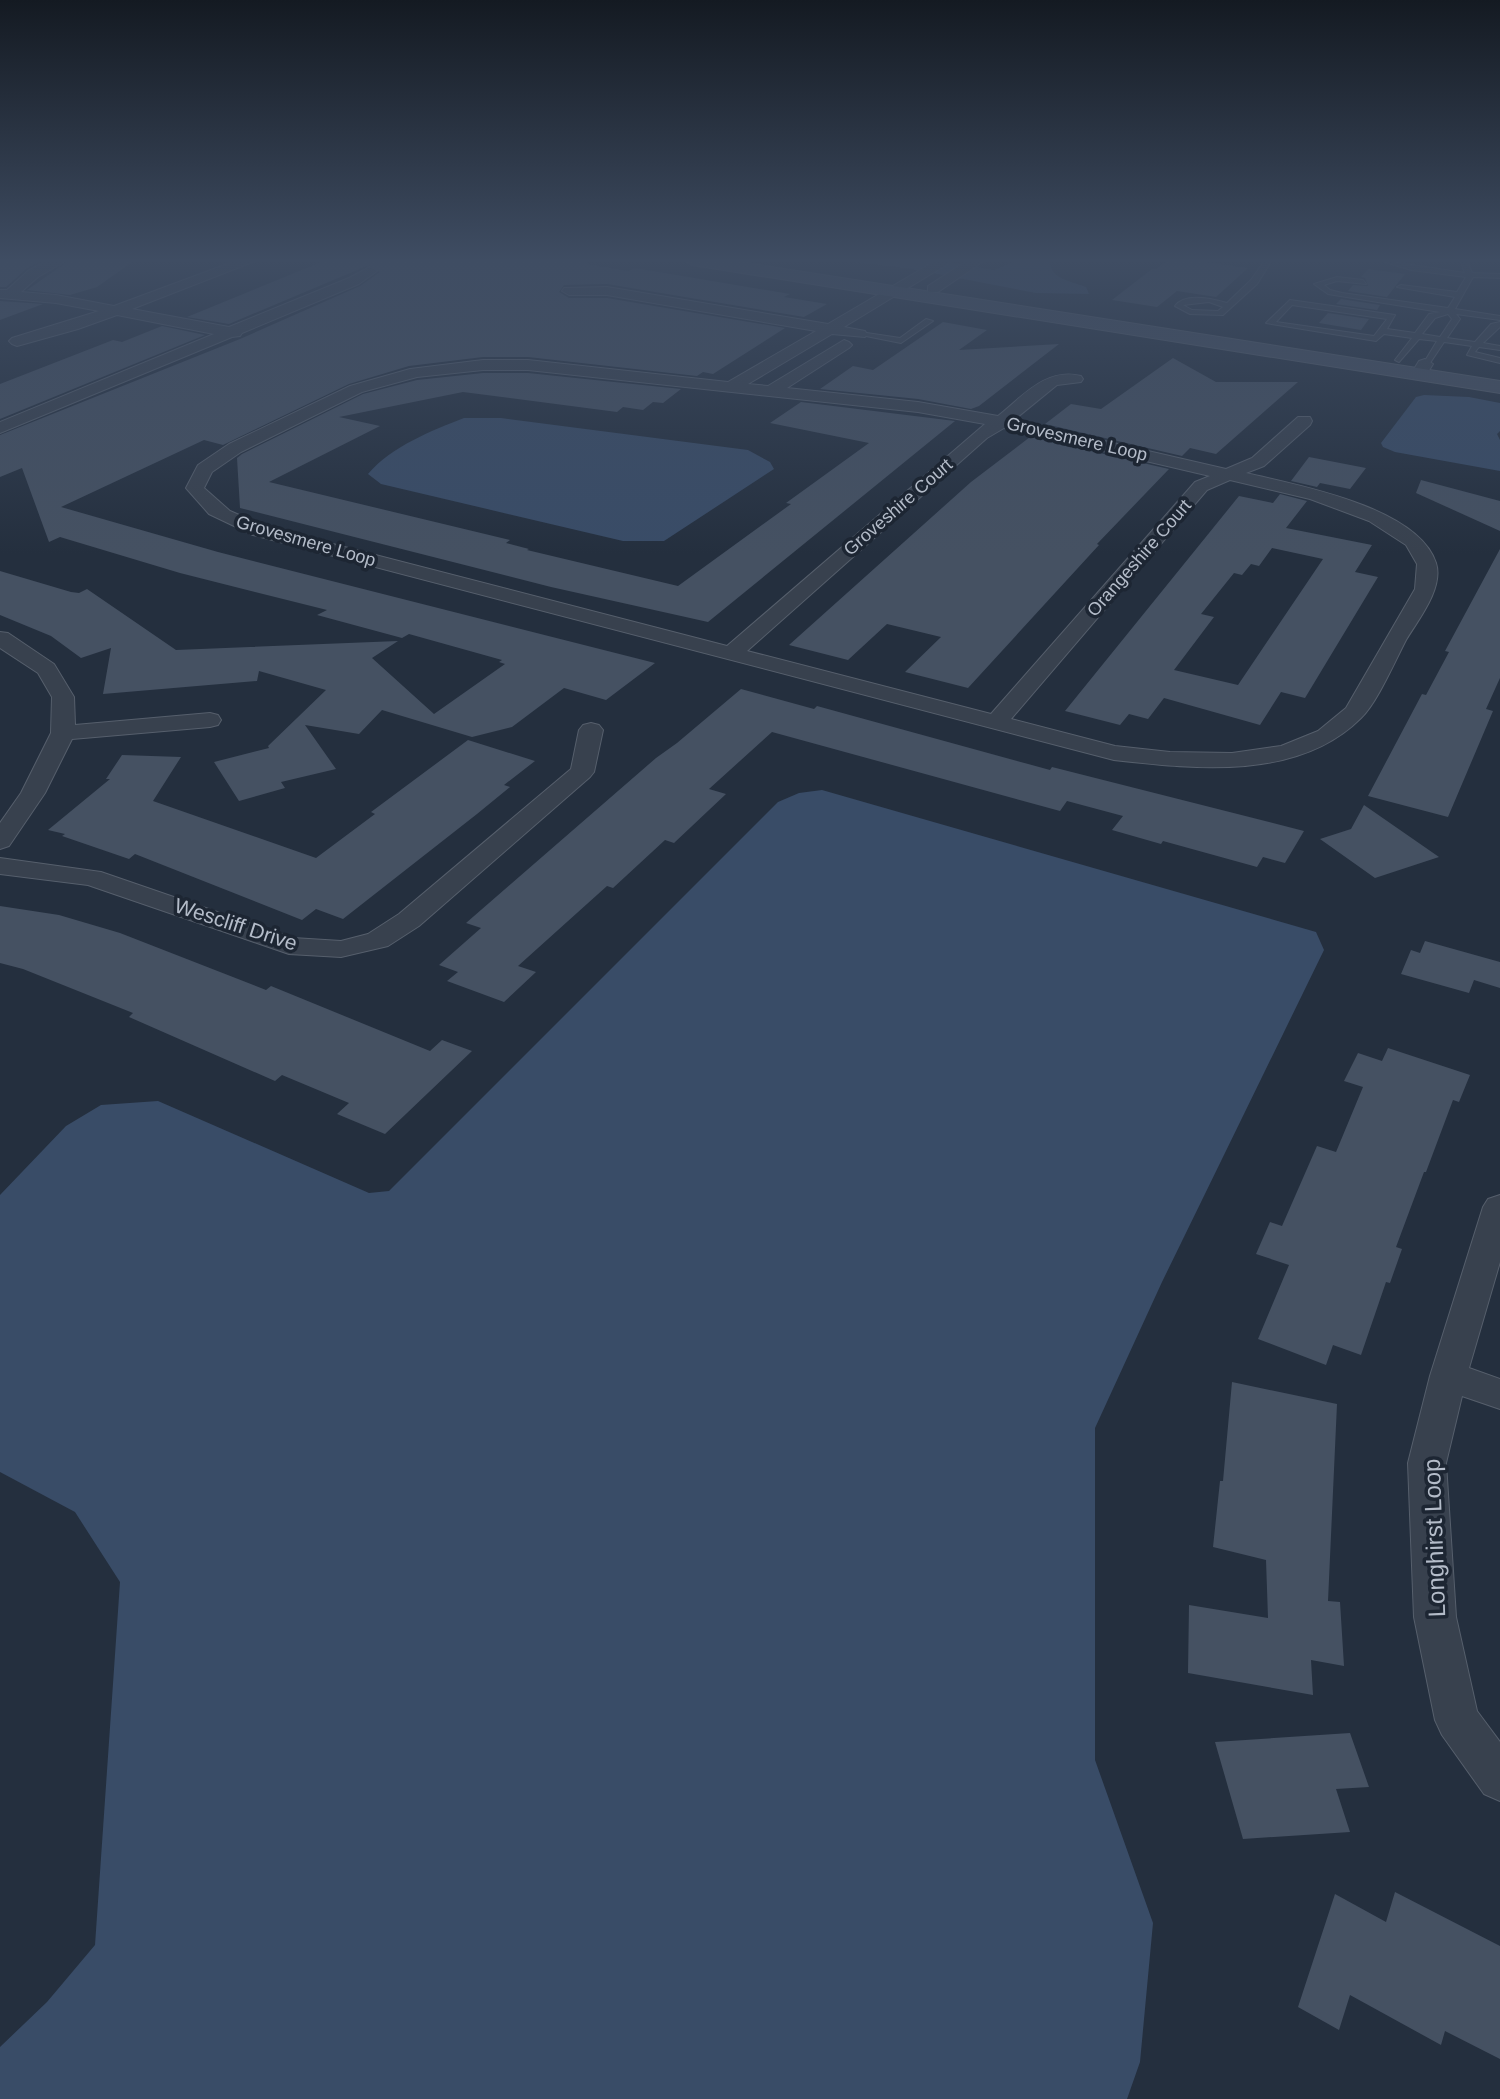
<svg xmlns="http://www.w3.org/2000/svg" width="1500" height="2099" font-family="Helvetica,sans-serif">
<rect width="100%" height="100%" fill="#242f3e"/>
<g fill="#394c67">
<path d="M837 260H933L994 270 1018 260H1050C1049 279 1071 281 1086 287L1089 294 1036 293 906 268Z"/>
<polygon points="1424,395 1469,397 1500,403 1500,431 1497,434 1500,440 1500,471 1395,452 1383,447 1381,443 1416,397"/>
<path d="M464 418H501L748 450 770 462 774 469 664 541H623L381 484 368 474C392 446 431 431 464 418Z"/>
<polygon points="822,790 1316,932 1324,950 1162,1282 1095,1428 1095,1760 1153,1923 1140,2062 1127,2099 0,2099 0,2047 47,2002 95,1945 120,1582 75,1512 0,1472 0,1195 66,1126 101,1105 158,1101 369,1193 389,1191 778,802 799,793"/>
</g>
<g fill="#455162" fill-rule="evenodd">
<polygon points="0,260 42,260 26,269 6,287 0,287"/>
<polygon points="70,260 135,260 97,287 70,295 27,290"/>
<polygon points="326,260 587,260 587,264 628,271 635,268 790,294 784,297 827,304 804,317 607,284 564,285 559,292 569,298 607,298 785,328 713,374 703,372 697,376 528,357 483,357 409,366 349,384 223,445 204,440 61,507 218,552 655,663 606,700 564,688 512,727 472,737 382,710 359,734 305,725 336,769 281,782 285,788 239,801 214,762 269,748 268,746 326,690 259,671 257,681 103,694 111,648 81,658 51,636 0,615 0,571 71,592 79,593 87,589 176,650 398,641 372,658 434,714 505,664 499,662 502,660 409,634 402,638 317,615 327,610 180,573 60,537 49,542 22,468 0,477 0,435 240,339 360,286 380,272 369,265 229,324 187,317"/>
<polygon points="1168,260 1192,260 1248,268 1216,297 1177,291 1157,307 1112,300 1152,269 1156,269"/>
<polygon points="1368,269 1405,274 1387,297 1348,291 1353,285 1368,286 1365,278 1361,277"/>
<polygon points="1341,299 1380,305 1377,310 1336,304"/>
<polygon points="0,301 43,304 0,320"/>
<polygon points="1328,313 1369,319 1361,330 1319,323"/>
<polygon points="943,322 987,330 959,350 1059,344 979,406 971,409 918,399 820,389 853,366 873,370"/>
<polygon points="162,326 205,335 0,419 0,384 113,340 122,342"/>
<polygon points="1173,358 1216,382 1298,382 1216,454 1190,448 1182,456 1045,424 1071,404 1101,409"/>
<polygon points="483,373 528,373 681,389 663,403 653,402 643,410 623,407 617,412 463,392 339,417 380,426 269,482 510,540 506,543 529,549 527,550 678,586 791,504 786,503 869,443 770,423 801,402 955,421 708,622 551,587 240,508 237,458 242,454 363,394 417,380"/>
<polygon points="1030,437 1169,469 1097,544 1099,545 968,688 905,672 941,637 887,624 848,660 789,645 971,482"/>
<polygon points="1309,457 1366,468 1350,489 1320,483 1317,487 1291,481"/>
<polygon points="1421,480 1500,501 1500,531 1416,493"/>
<path d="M1280 494 1307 501 1286 528 1372 545 1355 572 1378 577 1305 698 1281 692 1260 725 1164 698 1148 719 1129 714 1120 725 1065 711 1239 496 1273 503ZM1272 548 1323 559 1238 685 1174 670 1214 617 1201 614 1234 573 1242 575 1251 564 1259 566Z"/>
<polygon points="1500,549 1500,678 1486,709 1493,711 1448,817 1368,796 1422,694 1426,695 1449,652 1445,651"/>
<polygon points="741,689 814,709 817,706 1050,770 1052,767 1304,831 1285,863 1263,857 1257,867 1163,841 1161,844 1112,830 1123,816 1067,801 1060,811 772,732 709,789 726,794 674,843 665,840 613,888 607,886 518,966 536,972 504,1002 447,981 458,972 439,965 481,928 466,923 656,758 677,743"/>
<polygon points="468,740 535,761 504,785 510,787 477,814 343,919 316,909 302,920 135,854 129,859 62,836 65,834 48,830 110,779 106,779 122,755 181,757 153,801 316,858 375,814 371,812"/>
<polygon points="1364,805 1439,857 1375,878 1320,839 1351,829"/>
<polygon points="0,906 59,915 120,933 266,990 271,986 430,1051 442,1040 472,1051 385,1134 337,1114 349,1103 282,1075 275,1081 129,1017 133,1013 23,969 0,963"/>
<polygon points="1425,941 1500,962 1500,988 1474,980 1469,993 1401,974 1411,950 1420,953"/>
<polygon points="1388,1048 1470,1075 1459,1102 1453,1100 1426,1172 1424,1172 1396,1247 1402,1249 1390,1283 1386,1282 1361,1355 1333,1345 1326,1365 1258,1339 1289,1265 1256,1254 1270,1222 1282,1226 1317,1146 1336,1152 1363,1087 1344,1081 1358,1053 1382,1061"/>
<polygon points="1232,1382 1337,1404 1328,1601 1340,1602 1344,1666 1311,1660 1313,1695 1188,1673 1189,1605 1268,1618 1266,1560 1213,1547 1220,1481 1223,1481"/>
<polygon points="1350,1733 1369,1787 1336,1789 1350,1832 1243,1839 1215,1742"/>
<polygon points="1395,1892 1500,1946 1500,2059 1445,2031 1441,2045 1350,1995 1339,2030 1298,2007 1335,1894 1386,1922"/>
</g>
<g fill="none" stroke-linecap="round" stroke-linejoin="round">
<g stroke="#565f6c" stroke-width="2">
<g id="lane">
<path d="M1265 260H1272L1257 284 1223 315 1190 314 1175 306C1185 292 1213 299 1227 303L1251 280ZM1209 302 1223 307 1218 311 1192 310 1183 305Z"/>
<path d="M1379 260 1465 273 1460 260H1467L1472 273 1500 274V278L1473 277 1455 309 1500 316V320L1456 314 1460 319 1447 338 1475 342 1491 324 1500 322V327L1483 343 1500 346V350L1479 347 1475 352 1500 358V363L1467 355 1472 346 1444 342 1428 366H1422L1437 341 1419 339 1399 362 1395 360 1412 338 1384 334 1376 341 1266 323 1290 300 1395 315 1387 329 1415 333 1429 314 1440 312 1328 294 1314 284 1337 277 1363 280 1366 284 1337 281 1324 285 1330 290 1342 293 1448 308 1455 297 1397 287 1401 285 1457 292 1466 277 1411 270ZM1292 305 1387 319 1374 336 1276 322ZM1448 314 1452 319 1440 337 1422 334 1435 318Z"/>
<polygon points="926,319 933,321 901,343 856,334 860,332 900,338"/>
</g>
</g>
<g stroke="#565f6c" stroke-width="2">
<g id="street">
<polygon points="48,260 67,260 38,277 21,292 56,295 114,306 238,260 258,260 132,309 229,327 349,278 370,267 377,271 359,284 242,333 240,336 232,337 0,433 0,422 214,334 117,315 78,329 17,346 12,344 9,341 12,338 99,311 56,303 0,298 0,290 7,290 28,271"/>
<path d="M937 260H954L844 327 865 331 867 334 865 337 832 334 748 384 768 386 844 340 849 342 852 345 849 348 787 388 918 402 998 416C1022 397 1046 367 1081 376L1083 379 1081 382 1057 385 1014 420 1226 469 1252 458 1298 417H1310L1312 421 1310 425 1264 466 1246 473C1297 485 1418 507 1436 563 1444 588 1418 620 1406 640 1395 661 1377 703 1361 718 1298 781 1195 769 1114 760L253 535 209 514 186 488 198 465 229 444 350 386 410 369 483 360H528L728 382 816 331 607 295H569L562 291 564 288 607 287 828 324ZM483 370H528L918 412 985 424 727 646 267 527 230 511 204 488 212 472 241 452 362 392 417 377ZM1004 428 1210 476 1195 482 991 714 747 651 987 438ZM1230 480 1310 499 1369 521 1406 545 1417 564 1415 589 1346 708 1318 731 1281 746 1232 753 1170 752 1115 746 1011 719 1207 490Z"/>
<polygon points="968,260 985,260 938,292 928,292 928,286"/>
<polygon points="1425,359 1433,364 1425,377 1419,379 1413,377 1411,374 1419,361"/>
<polygon points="0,632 8,633 54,664 74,697 75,725 210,713 218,715 221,720 218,725 210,727 72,739 45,793 9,846 0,849 0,823 21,793 51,733 52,697 38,673 0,648"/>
<polygon points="591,723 599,725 603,730 594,772 590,777 419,926 388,946 341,957 289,954 88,885 0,874 0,858 101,872 293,938 341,941 368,934 399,914 571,769 579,730 583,725"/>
<polygon points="1500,1195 1500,1262 1469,1368 1500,1379 1500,1409 1462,1396 1446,1463 1456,1617 1477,1711 1500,1742 1500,1801 1484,1794 1442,1735 1435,1720 1414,1617 1408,1463 1430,1376 1483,1207 1488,1199"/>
</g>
</g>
<g stroke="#565f6c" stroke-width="2">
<polygon id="secondary" points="683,260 727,260 1500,381 1500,393 692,265"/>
</g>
<use href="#lane" fill="#38414e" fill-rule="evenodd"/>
<use href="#street" fill="#38414e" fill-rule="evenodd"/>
<use href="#secondary" fill="#465061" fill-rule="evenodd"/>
</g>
<linearGradient id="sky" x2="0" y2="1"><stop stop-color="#141a22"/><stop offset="0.47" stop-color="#3f4d63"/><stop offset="1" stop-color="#3f4d63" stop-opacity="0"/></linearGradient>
<rect width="1500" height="554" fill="url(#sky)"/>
<g text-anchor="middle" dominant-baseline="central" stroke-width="7" stroke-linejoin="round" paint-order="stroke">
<g font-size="18" fill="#b4bcc9" stroke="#1d2633">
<text transform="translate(1077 439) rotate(13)">Grovesmere Loop</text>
<text transform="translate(898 507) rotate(-41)">Groveshire Court</text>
<text transform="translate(306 541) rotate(16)">Grovesmere Loop</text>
<text transform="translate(1139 558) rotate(-49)">Orangeshire Court</text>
</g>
<g font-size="21" fill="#b4bcc9" stroke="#1d2633">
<text transform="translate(236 924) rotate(18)">Wescliff Drive</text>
</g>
<g font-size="24" fill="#b4bcc9" stroke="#1d2633">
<text transform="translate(1434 1538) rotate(-92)">Longhirst Loop</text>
</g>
</g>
</svg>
